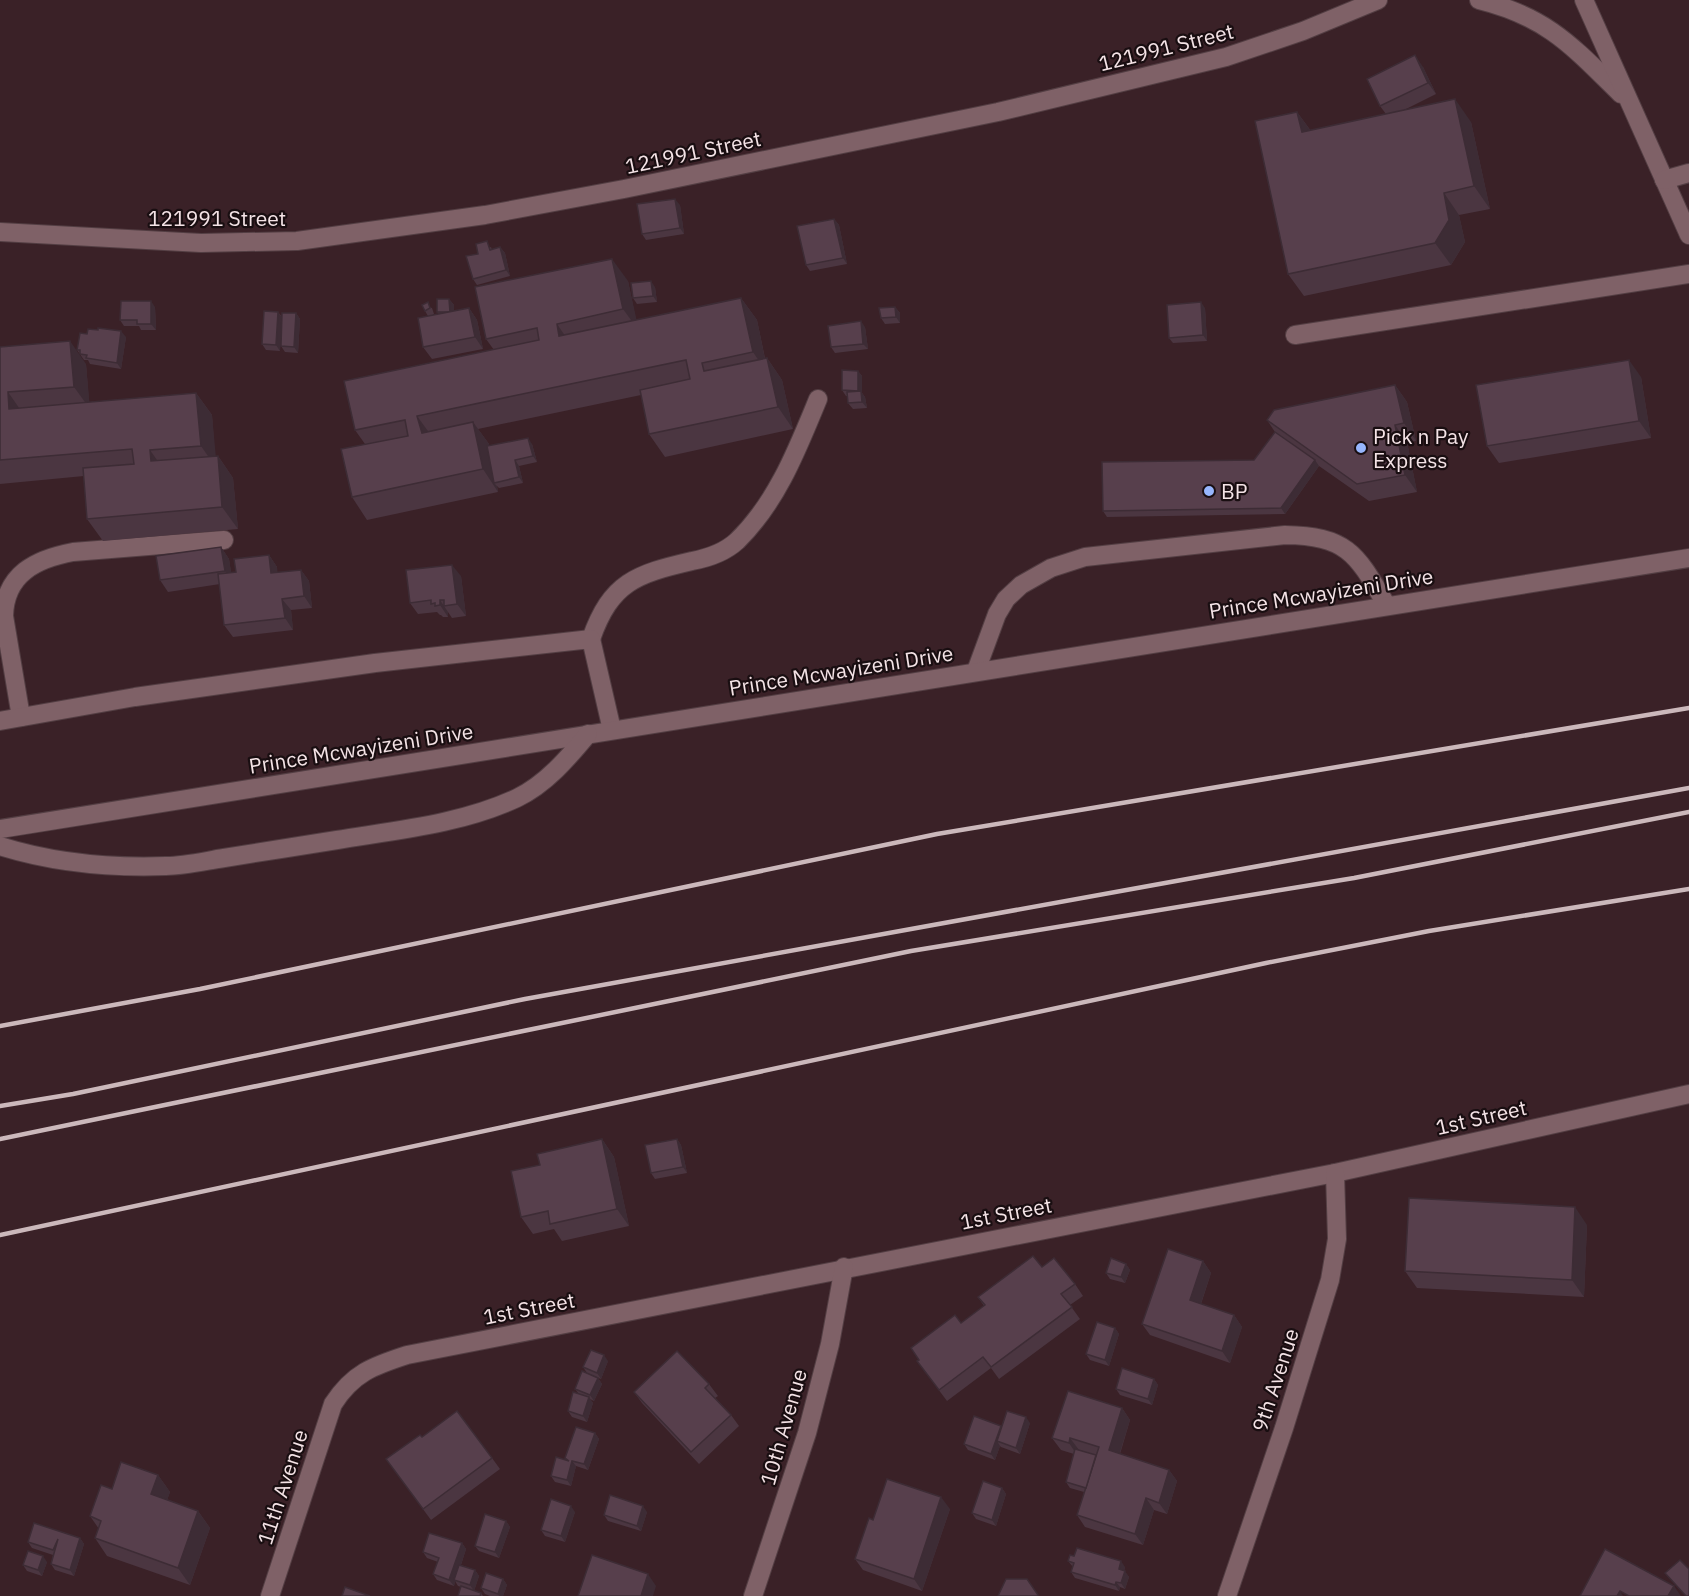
<svg xmlns="http://www.w3.org/2000/svg" width="1689" height="1596" font-family="'IBM Plex Sans',sans-serif">
<rect width="100%" height="100%" fill="#3a2127"/>
<g fill="none" stroke-linecap="round" stroke-linejoin="round">
<g stroke="#533e43" stroke-width="20">
<g id="minor">
<path d="M1479 0C1548 17 1573 47 1621 94"/>
<polyline points="1584,0 1689,235"/>
<polyline points="1664,180 1689,173"/>
<polyline points="0,232 201,243 297,241 485,215 624,189 998,112 1226,57 1303,31 1378,0"/>
<polyline points="1295,335 1689,274"/>
<path d="M591 639C611 582 636 574 692 561 708 558 725 552 737 541 777 502 797 450 818 399"/>
<path d="M976 671 997 614 1006 599 1021 585 1051 568 1085 557 1285 535C1349 536 1357 555 1387 606"/>
<path d="M21 717 4 616C5 574 36 559 73 552L224 540"/>
<polyline points="0,721 135,697 375,663 591,639 612,730"/>
<polyline points="0,829 1689,558"/>
<path d="M0 846C54 863 109 868 166 866 185 866 205 861 224 858 262 852 299 846 337 840 398 830 461 824 517 798 546 784 568 758 588 734"/>
<path d="M270 1596 333 1404C353 1373 373 1366 407 1355L1335 1173 1689 1094"/>
<polyline points="753,1596 807,1433 830,1344 844,1267"/>
<polyline points="1227,1596 1284,1428 1330,1280 1337,1239 1335,1173"/>
</g>
</g>
<use href="#minor" stroke="#7f6167" stroke-width="18"/>
<g stroke="#cbb8bb" stroke-width="4.5">
<polyline points="0,1026 200,989 937,834 1689,708"/>
<polyline points="0,1106 73,1094 525,999 1689,788"/>
<polyline points="0,1139 911,951 1354,878 1689,812"/>
<polyline points="0,1235 1266,963 1429,931 1689,889"/>
</g>
</g>
<g fill="#4b3641">
<polygon points="1423,67 1436,94 1402,111 1471,122 1490,209 1459,215 1465,242 1451,265 1304,296 1288,274 1297,112 1311,131 1386,114 1380,106"/>
<polygon points="680,205 684,234 646,240 642,234"/>
<polygon points="834,219 839,225 847,264 810,271 806,265"/>
<polygon points="491,247 492,250 500,247 505,253 510,276 477,285 473,279 478,254"/>
<polygon points="628,281 636,320 741,298 757,320 765,358 767,358 782,380 793,429 665,457 649,434 641,395 478,429 489,444 489,446 532,444 537,462 519,466 523,483 499,488 497,486 498,492 367,520 352,497 365,444 355,430 494,350 486,339"/>
<polygon points="655,287 657,302 637,304 633,298"/>
<polygon points="449,299 454,305 454,311 469,308 477,320 483,349 432,359 423,347 428,316 425,311 422,305 432,308 434,314 431,316 439,314 437,312"/>
<polygon points="155,307 156,330 141,330 139,326 124,326 120,320"/>
<polygon points="895,307 900,313 900,323 885,324 881,318"/>
<polygon points="1205,308 1207,341 1173,343 1169,338"/>
<polygon points="278,312 282,317 296,313 300,319 298,353 285,352 281,346 281,331 280,351 266,350 262,344"/>
<polygon points="865,327 868,349 835,353 831,347"/>
<polygon points="126,337 121,369 90,364 88,360 84,360 77,350"/>
<polygon points="0,347 86,364 89,402 196,393 212,415 215,456 218,456 233,478 238,529 103,541 87,519 84,476 0,484"/>
<polygon points="858,371 862,376 862,393 865,397 867,408 853,409 848,403 848,396 846,396 842,390"/>
<polygon points="1641,377 1651,438 1499,463 1487,446"/>
<polygon points="1395,385 1407,402 1416,441 1407,442 1417,492 1369,501 1319,466 1285,514 1107,517 1103,511 1254,460 1275,432 1267,420"/>
<polygon points="221,547 229,559 231,573 236,572 269,555 277,567 277,573 301,570 309,581 312,608 291,610 293,630 233,637 224,625 220,584 168,592 160,580"/>
<polygon points="461,576 466,616 452,618 448,612 448,617 443,617 441,615 440,615 437,612 418,614 410,603"/>
<polygon points="602,1139 614,1157 629,1226 562,1241 554,1229 533,1234 521,1217 540,1165"/>
<polygon points="677,1139 681,1145 687,1173 655,1179 651,1173"/>
<polygon points="1587,1225 1584,1297 1417,1288 1405,1271"/>
<polygon points="1203,1261 1211,1273 1201,1304 1234,1315 1242,1327 1230,1363 1150,1335 1142,1324"/>
<polygon points="1126,1264 1130,1270 1125,1283 1110,1279 1106,1273"/>
<polygon points="1042,1267 1075,1284 1083,1296 1070,1305 1080,1319 999,1379 991,1368 947,1401 917,1361 919,1360 911,1348 961,1323 984,1306 978,1297"/>
<polygon points="1115,1328 1119,1334 1109,1366 1090,1360 1086,1354"/>
<polygon points="608,1361 601,1379 587,1373 583,1367"/>
<polygon points="598,1378 602,1384 594,1401 590,1399 593,1403 587,1422 572,1417 568,1411 579,1394 575,1389"/>
<polygon points="1154,1379 1158,1385 1152,1405 1120,1395 1116,1389"/>
<polygon points="709,1384 718,1396 715,1398 731,1415 739,1426 699,1464 642,1403 634,1392"/>
<polygon points="1122,1408 1130,1420 1120,1454 1169,1470 1177,1481 1167,1514 1154,1510 1143,1545 1085,1527 1077,1515 1084,1492 1070,1488 1066,1482 1074,1454 1061,1450 1052,1438"/>
<polygon points="1030,1423 1020,1454 1001,1447 1000,1446 995,1460 968,1450 964,1444 1001,1426 1002,1427"/>
<polygon points="595,1433 599,1439 588,1470 576,1466 571,1486 555,1482 551,1476 566,1460 565,1458"/>
<polygon points="492,1458 500,1469 431,1520 386,1459"/>
<polygon points="158,1475 170,1492 167,1500 198,1511 210,1528 190,1585 107,1556 95,1538 99,1529 90,1516 112,1489"/>
<polygon points="1002,1488 1006,1494 996,1526 976,1519 972,1513"/>
<polygon points="950,1509 922,1591 863,1570 855,1559 873,1520"/>
<polygon points="575,1512 565,1542 545,1536 541,1530"/>
<polygon points="647,1512 641,1531 608,1521 604,1515"/>
<polygon points="506,1521 510,1527 499,1558 479,1551 475,1546"/>
<polygon points="80,1538 84,1544 74,1576 55,1570 51,1564 53,1555 32,1548 28,1542"/>
<polygon points="462,1543 466,1549 461,1565 475,1570 479,1576 474,1591 481,1593 483,1596 458,1596 461,1587 458,1586 455,1581 454,1586 437,1580 433,1574 438,1562 427,1558 423,1552"/>
<polygon points="1074,1556 1125,1567 1124,1571 1129,1577 1125,1589 1120,1587 1119,1591 1075,1578 1071,1572 1073,1567 1068,1561"/>
<polygon points="47,1562 42,1576 27,1571 23,1565"/>
<polygon points="503,1579 507,1585 503,1596 490,1596 485,1594 481,1588"/>
</g>
<g fill="#3d2c35">
<polygon points="1415,55 1423,67 1436,94 1428,83"/>
<polygon points="1455,99 1471,122 1490,209 1474,186"/>
<polygon points="1297,112 1313,134 1302,132"/>
<polygon points="1444,193 1459,215 1465,242 1451,265 1435,243"/>
<polygon points="675,199 680,205 684,234 680,228"/>
<polygon points="834,219 839,225 847,264 843,258"/>
<polygon points="500,247 505,253 510,276 506,270"/>
<polygon points="612,259 628,281 639,331 623,309"/>
<polygon points="651,281 655,287 657,302 653,296"/>
<polygon points="741,298 757,320 768,374 753,352"/>
<polygon points="449,299 454,305 454,318 450,312"/>
<polygon points="151,301 155,307 156,330 151,324"/>
<polygon points="1201,302 1205,308 1207,341 1203,335"/>
<polygon points="895,307 900,313 900,323 896,317"/>
<polygon points="469,308 477,320 483,349 475,337"/>
<polygon points="278,312 282,318 280,351 276,345"/>
<polygon points="296,313 300,319 298,353 294,347"/>
<polygon points="861,321 865,327 868,349 863,344"/>
<polygon points="557,324 572,346 559,336"/>
<polygon points="121,331 126,337 121,369 117,363"/>
<polygon points="70,341 86,364 90,409 74,387"/>
<polygon points="767,358 782,380 793,429 778,407"/>
<polygon points="1629,360 1641,377 1651,438 1639,421"/>
<polygon points="858,371 862,376 862,393 865,397 867,408 862,402 858,391"/>
<polygon points="1395,385 1407,402 1416,441 1404,423"/>
<polygon points="8,392 24,415 9,409"/>
<polygon points="196,393 212,415 217,469 201,446"/>
<polygon points="417,416 433,438 422,433"/>
<polygon points="473,422 489,444 496,482 494,483 497,486 498,492 483,469"/>
<polygon points="1395,425 1407,442 1417,492 1405,475"/>
<polygon points="528,438 532,444 537,462 533,456"/>
<polygon points="150,450 166,473 151,461"/>
<polygon points="218,456 233,478 238,529 222,507"/>
<polygon points="515,460 519,466 523,483 519,477"/>
<polygon points="1315,460 1319,466 1285,514 1281,508"/>
<polygon points="221,547 229,559 233,583 225,571"/>
<polygon points="269,555 277,567 279,585 271,573"/>
<polygon points="452,565 461,576 466,616 457,604"/>
<polygon points="301,570 309,581 312,608 304,596"/>
<polygon points="282,599 291,610 293,630 285,618"/>
<polygon points="440,600 448,612 448,617 440,605"/>
<polygon points="602,1139 614,1157 629,1226 617,1209"/>
<polygon points="677,1139 681,1145 687,1173 683,1167"/>
<polygon points="1575,1207 1587,1225 1584,1297 1572,1280"/>
<polygon points="1203,1261 1211,1273 1198,1312 1190,1300"/>
<polygon points="1126,1264 1130,1270 1125,1283 1121,1277"/>
<polygon points="1234,1315 1242,1327 1230,1363 1222,1351"/>
<polygon points="1115,1328 1119,1334 1109,1366 1105,1360"/>
<polygon points="604,1355 608,1361 601,1379 597,1373"/>
<polygon points="598,1378 602,1384 594,1401 590,1395"/>
<polygon points="1154,1379 1158,1385 1152,1405 1148,1399"/>
<polygon points="589,1397 593,1403 587,1422 583,1416"/>
<polygon points="1122,1408 1130,1420 1117,1462 1109,1450"/>
<polygon points="1026,1417 1030,1423 1020,1454 1016,1448"/>
<polygon points="1001,1426 1005,1431 997,1441 1000,1446 995,1460 991,1454"/>
<polygon points="595,1433 599,1439 588,1470 584,1464"/>
<polygon points="1070,1438 1079,1450 1077,1455 1069,1443"/>
<polygon points="572,1461 576,1466 571,1486 567,1480"/>
<polygon points="1169,1470 1177,1481 1167,1514 1159,1503"/>
<polygon points="158,1475 170,1492 163,1512 151,1494"/>
<polygon points="1002,1488 1006,1494 996,1526 992,1520"/>
<polygon points="941,1497 950,1509 922,1591 914,1579"/>
<polygon points="1146,1498 1154,1510 1143,1545 1135,1534"/>
<polygon points="571,1506 575,1512 565,1542 561,1536"/>
<polygon points="643,1506 647,1512 641,1531 637,1526"/>
<polygon points="198,1511 210,1528 190,1585 178,1568"/>
<polygon points="506,1521 510,1527 499,1558 495,1552"/>
<polygon points="80,1538 84,1544 74,1576 70,1570"/>
<polygon points="462,1543 466,1549 454,1586 449,1580"/>
<polygon points="43,1556 47,1562 42,1576 38,1570"/>
<polygon points="1121,1561 1125,1567 1123,1574 1119,1569"/>
<polygon points="475,1570 479,1576 474,1591 470,1585"/>
<polygon points="1125,1571 1129,1577 1125,1589 1121,1583"/>
<polygon points="648,1574 656,1586 653,1596 641,1596"/>
<polygon points="503,1579 507,1585 503,1596 499,1596 498,1594"/>
<polygon points="1116,1582 1120,1587 1119,1591 1115,1585"/>
<polygon points="1674,1586 1681,1596 1668,1596"/>
<polygon points="1620,1591 1623,1596 1617,1596"/>
</g>
<g fill="#573f4c" stroke="#3d2c35" stroke-width="1.5">
<polygon points="1415,55 1428,83 1380,106 1367,79"/>
<polygon points="1455,99 1474,186 1444,193 1449,220 1435,243 1288,274 1255,121 1297,112 1302,132"/>
<polygon points="675,199 680,228 642,234 637,204"/>
<polygon points="834,219 843,258 806,265 797,226"/>
<polygon points="487,241 490,250 500,247 506,270 473,279 466,256 478,254 476,244"/>
<polygon points="612,259 623,309 557,324 559,336 741,298 753,352 702,363 704,371 767,358 778,407 649,434 640,390 690,379 686,360 417,416 422,433 473,422 483,469 352,497 341,449 408,436 405,420 355,430 344,381 539,340 537,328 486,339 475,287"/>
<polygon points="651,281 653,296 633,298 631,283"/>
<polygon points="437,299 449,299 450,312 437,312"/>
<polygon points="121,301 151,301 151,324 137,324 137,320 120,320"/>
<polygon points="428,302 430,308 425,311 422,305"/>
<polygon points="1201,302 1203,335 1169,338 1167,305"/>
<polygon points="895,307 896,317 881,318 879,308"/>
<polygon points="469,308 475,337 423,347 418,318"/>
<polygon points="264,311 278,312 276,345 262,344"/>
<polygon points="282,313 296,313 294,347 281,346"/>
<polygon points="861,321 863,344 831,347 828,326"/>
<polygon points="98,328 121,331 117,363 86,358 87,355 80,354 80,350 77,350 80,333 87,334 88,329 98,330"/>
<polygon points="70,341 74,387 8,392 9,409 196,393 201,446 150,450 151,461 218,456 222,507 87,519 83,468 134,464 132,449 0,460 0,347"/>
<polygon points="1629,360 1639,421 1487,446 1476,385"/>
<polygon points="842,370 858,371 858,391 842,390"/>
<polygon points="1395,385 1404,423 1395,425 1405,475 1357,484 1267,420 1274,410"/>
<polygon points="861,391 862,402 848,403 847,392"/>
<polygon points="1275,432 1315,460 1281,508 1103,511 1102,462 1254,460"/>
<polygon points="528,438 533,456 515,460 519,477 494,483 487,446"/>
<polygon points="221,547 225,571 160,580 156,556"/>
<polygon points="269,555 271,573 301,570 304,596 282,599 285,618 224,625 218,574 236,572 234,559"/>
<polygon points="452,565 457,604 444,606 444,600 440,600 440,605 435,606 435,603 431,604 431,600 410,603 406,570"/>
<polygon points="602,1139 617,1209 550,1224 548,1211 521,1217 511,1171 540,1165 537,1154"/>
<polygon points="677,1139 683,1167 651,1173 645,1145"/>
<polygon points="1409,1198 1575,1207 1572,1280 1405,1271"/>
<polygon points="1168,1249 1203,1261 1190,1300 1234,1315 1222,1351 1142,1324"/>
<polygon points="1033,1256 1042,1267 1054,1258 1075,1284 1061,1294 1072,1307 991,1367 983,1357 939,1390 917,1361 919,1360 911,1348 955,1315 961,1323 985,1305 978,1297"/>
<polygon points="1111,1258 1126,1264 1121,1277 1106,1273"/>
<polygon points="1097,1322 1115,1328 1105,1360 1086,1354"/>
<polygon points="591,1350 604,1355 597,1373 583,1367"/>
<polygon points="677,1351 709,1384 705,1388 731,1415 691,1452 634,1392"/>
<polygon points="1122,1368 1154,1379 1148,1399 1116,1389"/>
<polygon points="582,1371 598,1378 590,1395 575,1389"/>
<polygon points="1068,1391 1122,1408 1109,1450 1169,1470 1159,1503 1146,1498 1135,1534 1077,1515 1099,1447 1070,1438 1069,1443 1052,1438"/>
<polygon points="573,1392 589,1397 583,1416 568,1411"/>
<polygon points="457,1411 492,1458 423,1509 386,1459 420,1435 422,1437"/>
<polygon points="1007,1411 1026,1417 1016,1448 997,1441"/>
<polygon points="974,1416 1001,1426 991,1454 964,1444"/>
<polygon points="576,1427 595,1433 584,1464 572,1461 567,1480 551,1476 556,1457 569,1461 565,1458"/>
<polygon points="1075,1449 1096,1455 1086,1488 1066,1482"/>
<polygon points="121,1462 158,1475 151,1494 198,1511 178,1568 95,1538 101,1521 90,1516 101,1485 112,1489"/>
<polygon points="887,1479 941,1497 914,1579 855,1559 869,1518 873,1520"/>
<polygon points="983,1481 1002,1488 992,1520 972,1513"/>
<polygon points="610,1495 643,1506 637,1526 604,1515"/>
<polygon points="551,1499 571,1506 561,1536 541,1530"/>
<polygon points="485,1514 506,1521 495,1552 475,1546"/>
<polygon points="34,1523 80,1538 70,1570 51,1564 58,1539 53,1550 28,1542"/>
<polygon points="429,1533 462,1543 449,1580 433,1574 439,1558 423,1552"/>
<polygon points="1077,1548 1121,1561 1119,1569 1125,1571 1121,1583 1116,1582 1115,1585 1071,1572 1074,1563 1068,1561 1070,1555 1074,1556"/>
<polygon points="1605,1549 1674,1586 1668,1596 1629,1596 1620,1591 1617,1596 1580,1596"/>
<polygon points="28,1551 43,1556 38,1570 23,1565"/>
<polygon points="592,1555 648,1574 641,1596 578,1596"/>
<polygon points="1680,1560 1689,1569 1689,1596 1686,1596 1665,1573"/>
<polygon points="459,1565 475,1570 470,1585 454,1580"/>
<polygon points="486,1573 503,1579 498,1594 481,1588"/>
<polygon points="1006,1579 1027,1579 1038,1595 1037,1596 998,1596"/>
<polygon points="461,1586 481,1593 480,1596 458,1596"/>
<polygon points="345,1587 370,1596 342,1596"/>
</g>
<g fill="#97b6fd" stroke="#190e11" stroke-width="2">
<circle cx="1361" cy="448" r="6"/>
<circle cx="1209" cy="491" r="6"/>
</g>
<g text-anchor="middle" dominant-baseline="central" stroke-width="4.5" stroke-linejoin="round" paint-order="stroke">
<g font-size="21" fill="#f4e3e6" stroke="#190e11">
<text transform="translate(1166 47) rotate(-14)">121991 Street</text>
<text transform="translate(693 152) rotate(-12)">121991 Street</text>
<text x="217" y="218">121991 Street</text>
<text transform="translate(1321 593) rotate(-9)">Prince Mcwayizeni Drive</text>
<text transform="translate(841 670) rotate(-9)">Prince Mcwayizeni Drive</text>
<text transform="translate(361 748) rotate(-9)">Prince Mcwayizeni Drive</text>
<text transform="translate(1481 1117) rotate(-13)">1st Street</text>
<text transform="translate(1006 1213) rotate(-11)">1st Street</text>
<text transform="translate(529 1308) rotate(-11)">1st Street</text>
<text transform="translate(1275 1380) rotate(-72)">9th Avenue</text>
<text transform="translate(783 1427) rotate(-74)">10th Avenue</text>
<text transform="translate(282 1487) rotate(-72)">11th Avenue</text>
</g>
<g font-size="21" fill="#f4e3e6" stroke="#190e11" text-anchor="start">
<text x="1373" y="436">Pick n Pay<tspan x="1373" dy="24">Express</tspan></text>
<text x="1221" y="491">BP</text>
</g>
</g>
</svg>
